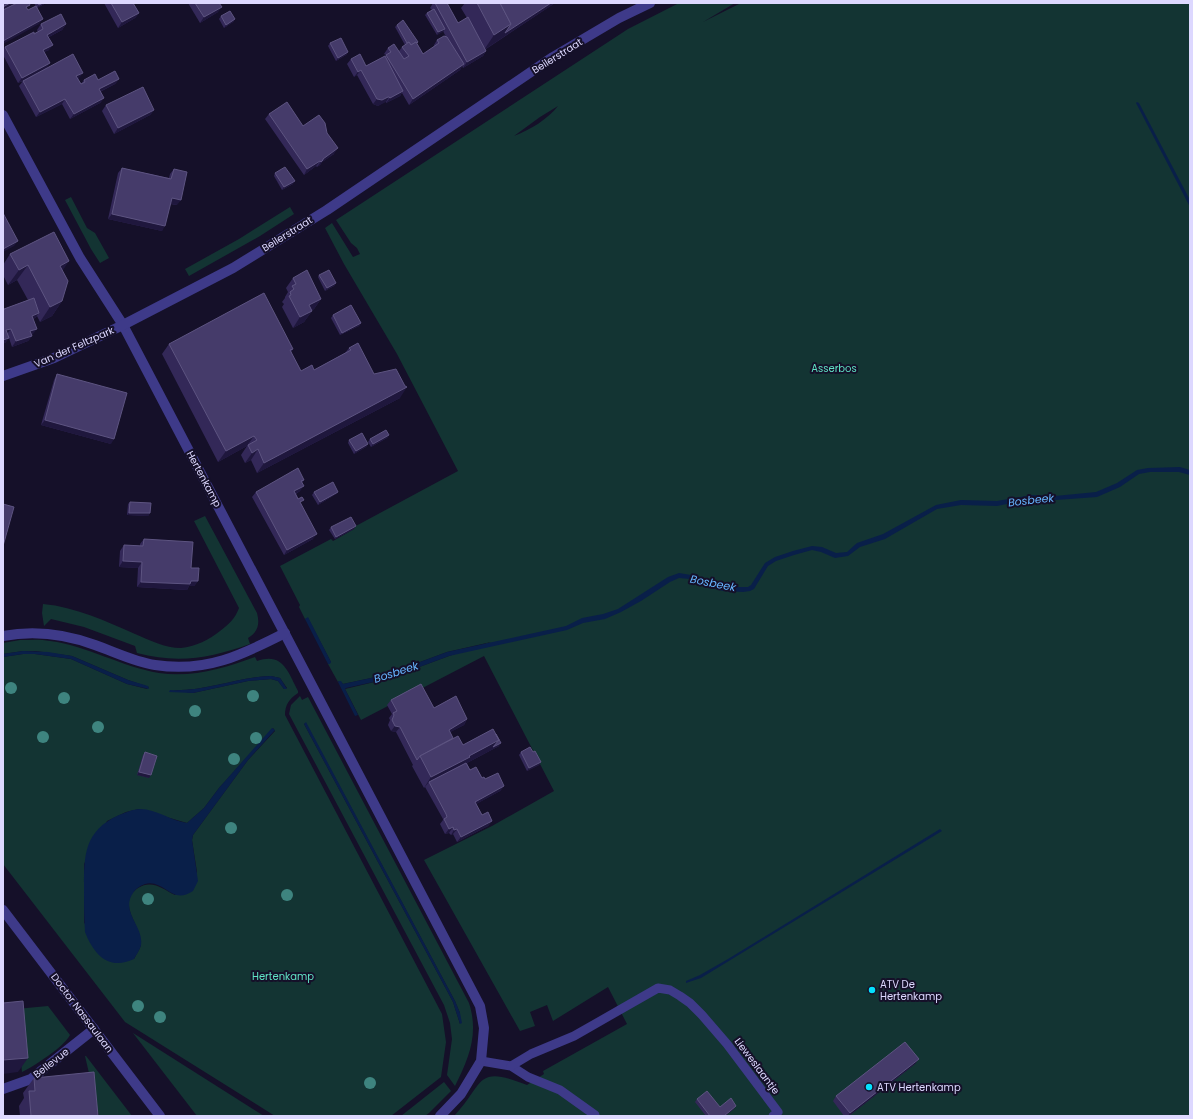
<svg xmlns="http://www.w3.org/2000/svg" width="1193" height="1119" font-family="Poppins,sans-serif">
<rect width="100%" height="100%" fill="#151029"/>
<g fill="#133433" fill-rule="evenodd">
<path d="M679 3H735L703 22 741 3H1190V1116H454C485 1084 474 1064 527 1085L544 1074 543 1071 627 1024 608 987 553 1021 547 1005 530 1012 535 1026 520 1031 424 860 492 826 554 791 484 656 361 720 345 689 387 679 449 656 491 642 447 652 385 675 343 684 339 681 338 682 328 664 331 662 308 618 305 619 299 607 300 605 280 566 331 539 333 541 354 529V527L458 471 397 354 344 264 325 228 332 223 353 257 360 254 357 248 351 243 336 220 628 29ZM558 106C548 119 530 130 514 136L540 117Z"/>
<polygon points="71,197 87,228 95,233 109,258 100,263 91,249 65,200"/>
<polygon points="290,207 294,214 260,236 189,276 185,269 239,239"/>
<path d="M205 516 257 613C260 624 258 632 248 638L250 644C211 658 178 664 137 653L135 646 84 627 51 619 44 626 42 613 43 604C76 607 105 621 135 634 149 640 165 648 181 648 195 647 210 639 220 631 229 624 235 619 239 608L194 521Z"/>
<path d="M20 640C30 640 40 639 50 641 88 646 122 667 159 673 192 678 225 668 255 657L257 661C283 652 288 672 298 691V693C289 699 285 705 285 715L442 1014 446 1042 441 1077 391 1116H275L125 1022 3 864V657L23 654H35L71 659 127 684 147 689 149 687 128 680 72 656 36 651H23L3 654V643ZM271 676 280 678 287 688 284 689 278 681 271 679 248 681 193 693 170 690C205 692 237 677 271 676ZM273 728 275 731 248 760 193 835 192 840 197 872 175 895C163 889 152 879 138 888 115 904 142 925 141 945 140 949 136 955 134 959L84 923V864L107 821 126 812 139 809 187 823 204 808 219 788Z"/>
<path d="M300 696 302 700 308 697 469 1003C479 1034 469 1058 455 1086L447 1075 452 1039 450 1023 444 1005 289 714 291 705ZM306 723 455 1001 460 1013V1024L453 1002 304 724Z"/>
<path d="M48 1006 70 1035C64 1047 34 1066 22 1072L16 1009Z"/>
<polygon points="133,1033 264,1116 197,1116"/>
<polygon points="85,1056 86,1056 132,1116 99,1116"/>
<polygon points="444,1082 451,1091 429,1113 425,1116 401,1116"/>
</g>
<g fill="#091f49">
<polygon points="1137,102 1139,103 1190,200 1190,207 1136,103"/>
<polygon points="1180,467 1190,470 1190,475 1179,472 1150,472 1139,474 1120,487 1097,497 1056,500 1031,499 997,506 961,505 937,509 885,539 860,547 848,556 835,558 821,552 812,550 794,555 776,561 768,566 754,589 750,591 743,592 723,591 702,585 690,579 679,578 670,582 641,601 621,612 605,619 583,623 567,630 449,656 387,679 346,688 345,689 358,715 355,716 338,682 339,681 341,681 343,684 385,675 447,652 566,626 582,618 603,614 618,609 668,577 679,573 691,575 724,587 748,587 751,585 765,563 775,557 793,551 812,546 822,547 836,553 847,552 857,543 883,534 936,505 961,500 997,501 1031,495 1055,496 1096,492 1117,483 1137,470 1148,468"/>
<polygon points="308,617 331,662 330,664 328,664 305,619"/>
<polygon points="23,651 48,652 72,656 128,680 148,686 149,689 127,684 71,659 35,654 23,654 3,657 3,654"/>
<path d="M271 676 280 678 287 689H284L278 681 271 679 248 681 193 693 169 692 170 690C205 692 237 677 271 676Z"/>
<polygon points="306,722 455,1001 460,1013 462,1023 460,1024 453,1002 304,724"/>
<path d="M272 728 275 730 248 760 193 835 192 840 198 881 193 891C171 906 165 879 145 884 140 886 136 888 133 893 120 912 144 926 141 945 140 950 136 955 134 959 109 971 94 955 85 932 84 918 84 904 84 889 84 855 84 831 119 815 125 813 133 809 140 809 157 809 171 821 187 823L204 808 219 788Z"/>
<polygon points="940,829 942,831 701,978 686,983 686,981 700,975 728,959"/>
</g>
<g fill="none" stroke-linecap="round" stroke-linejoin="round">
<g stroke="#3e3a89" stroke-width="9">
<polyline points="481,1061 511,1066 528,1077 560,1090 595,1115"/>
<polyline points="511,1066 531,1054 574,1036 658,988 670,990 680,996 690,1003 702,1015 727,1044 778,1112 773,1116"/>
</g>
<g stroke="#3e3a89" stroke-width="10">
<polyline points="123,325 480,1006 484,1028 481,1061 461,1094 440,1116"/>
<path d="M3 636C35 630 65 634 95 645 115 652 135 662 155 665 206 673 242 655 285 633"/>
<polyline points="3,1089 31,1079 94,1029"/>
</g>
<g stroke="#3e3a89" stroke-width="10">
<polyline points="3,115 80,258 123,325"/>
<polyline points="3,376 54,358 123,325 233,268 327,210 553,57 619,18 650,3"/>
<polyline points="3,910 160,1116"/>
</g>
</g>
<g fill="#3e847f">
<circle cx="11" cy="688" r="6"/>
<circle cx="253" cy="696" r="6"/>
<circle cx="64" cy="698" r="6"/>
<circle cx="195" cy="711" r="6"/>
<circle cx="98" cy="727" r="6"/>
<circle cx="43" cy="737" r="6"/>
<circle cx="256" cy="738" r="6"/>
<circle cx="234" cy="759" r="6"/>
<circle cx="231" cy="828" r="6"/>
<circle cx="287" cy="895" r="6"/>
<circle cx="148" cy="899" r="6"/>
<circle cx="138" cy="1006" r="6"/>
<circle cx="160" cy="1017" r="6"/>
<circle cx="370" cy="1083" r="6"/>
</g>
<g fill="#332858">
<polygon points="34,3 46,3 37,8"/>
<polygon points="104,3 133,3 139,13 135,18 118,28"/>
<polygon points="188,3 219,3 218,12 200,23"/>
<polygon points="433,3 447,3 458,23 467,18 461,8 465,3 555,3 486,49 486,51 483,56 463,68 462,66 460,70 409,105 402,93 400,96 386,103 386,102 384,102 378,106 373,104 357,75 354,77 347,64 351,59 366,66 385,56 386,55 384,54 388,48 399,51 402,47 405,45 395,27 397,25 417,44 423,54 434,47 434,45 437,40 446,37 443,31 437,35 425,15 427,13 432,10 430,8"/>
<polygon points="221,16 235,19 233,22 224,28 219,19"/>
<polygon points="41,24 66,24 62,30 49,37 49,50 44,52 46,68 79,78 78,79 81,84 84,80 98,80 119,79 115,84 100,92 104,98 100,103 70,119 62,104 36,117 19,86 23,81 18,83 3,55 3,51 5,47 38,32 37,30"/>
<polygon points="330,43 348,52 346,55 336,61 328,46"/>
<polygon points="106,105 154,110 150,115 114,134 102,111"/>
<polygon points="269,114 303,126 327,133 334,154 322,162 320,165 317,167 316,166 304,175 265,119"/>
<polygon points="122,168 169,178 170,174 174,169 177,205 170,204 162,231 108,219 118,173"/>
<polygon points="275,173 293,184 282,190 274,176"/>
<polygon points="10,254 62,271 62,301 52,316 40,322 37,316 35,318 33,319 33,334 31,335 32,336 28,341 12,347 9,338 5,343 3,310 4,309 28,300 17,280 8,285 3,275 3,265"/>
<polygon points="319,275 336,283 334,286 325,291 318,277"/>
<polygon points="293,278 321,299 314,309 311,311 312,311 304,322 293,328 282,307 284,304 282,302 285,298 285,297 288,292 286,288"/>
<polygon points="333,315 361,323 359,326 340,335 331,318"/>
<polygon points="169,344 293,349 291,352 301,371 314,370 345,353 349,348 374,374 400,398 257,473 251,460 245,463 241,455 247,446 218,462 162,354"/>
<polygon points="57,374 111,444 41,425 54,380"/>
<polygon points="389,435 387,438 371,447 368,442 370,439"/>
<polygon points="349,440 368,444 366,447 354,454 348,443"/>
<polygon points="304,480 302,483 300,491 296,494 301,504 313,539 284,555 252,497 256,492"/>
<polygon points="314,492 338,492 336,494 318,505 312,495"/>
<polygon points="130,502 150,513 148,516 127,515 128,504"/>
<polygon points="331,527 354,529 335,539 329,530"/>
<polygon points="144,539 191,568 198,581 194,586 189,586 187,590 137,587 138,568 119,567 120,551 124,545 140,546 140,544"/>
<polygon points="391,700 434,708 467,719 464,725 450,732 453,738 463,745 499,746 467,763 470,770 482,778 504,786 500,791 476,804 482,815 492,821 488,826 457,842 453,834 451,835 449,833 445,834 440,824 443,820 443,819 425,787 424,788 412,766 413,765 396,732 391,731 388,725 390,720 389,718 392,714 387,705"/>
<polygon points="145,752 149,778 137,775 143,755"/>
<polygon points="521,752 533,752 541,762 539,765 527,771 519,755"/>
<polygon points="915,1064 849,1116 844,1116 833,1101 836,1096"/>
<polygon points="34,1078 98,1116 20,1116 19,1106 24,1098 23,1093"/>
<polygon points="697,1099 720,1107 734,1109 725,1116 706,1116 695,1102"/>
</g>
<g fill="#1f173d">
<polygon points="10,3 16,3 3,10 3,7"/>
<polygon points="43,3 46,3 37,8 39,5"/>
<polygon points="551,3 555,3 484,50 494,35 511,24"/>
<polygon points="222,7 218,12 200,23 204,17"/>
<polygon points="139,13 135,18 118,28 122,22"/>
<polygon points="43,19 39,24 3,44 3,41"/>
<polygon points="235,19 233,22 224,28 226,25"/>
<polygon points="66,24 62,30 43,40 47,35"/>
<polygon points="445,29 443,32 437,35 438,32"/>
<polygon points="53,45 49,50 39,55 43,50"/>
<polygon points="486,51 483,56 463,68 467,62"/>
<polygon points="348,52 346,55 336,61 338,58"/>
<polygon points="50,63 46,69 18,83 22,78"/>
<polygon points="464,64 460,70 409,105 413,99"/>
<polygon points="361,70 357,75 354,77 358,72"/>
<polygon points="83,73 79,78 73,82 76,76"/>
<polygon points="119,79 115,84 95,94 99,89"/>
<polygon points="403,91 400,96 386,103 390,98"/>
<polygon points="389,97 386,102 378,106 373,104 377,99"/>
<polygon points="104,98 100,103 70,119 74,114"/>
<polygon points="65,99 62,104 36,117 40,112"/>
<polygon points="154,110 150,115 114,134 118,128"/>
<polygon points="338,148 334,154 322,162 320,165 317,167 323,159"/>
<polygon points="320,161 316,166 304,175 307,169"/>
<polygon points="295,181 293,184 282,190 284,187"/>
<polygon points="172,198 181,200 177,205 168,203"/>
<polygon points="112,214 165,226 162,231 108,219"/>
<polygon points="18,241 14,246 3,252 3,249"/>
<polygon points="69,261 59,276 60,266"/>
<polygon points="28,265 17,280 8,285 19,270"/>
<polygon points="336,283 334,286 325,291 327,288"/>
<polygon points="321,299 314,309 301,316 309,305"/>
<polygon points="62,301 52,316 40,322 50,307"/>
<polygon points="312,311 304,322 293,328 300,317"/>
<polygon points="39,313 35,318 28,321 32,316"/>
<polygon points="361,323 359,326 340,335 342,333"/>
<polygon points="11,329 7,334 6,330"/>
<polygon points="37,329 33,334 26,336 30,331"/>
<polygon points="32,336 28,341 12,347 16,341"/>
<polygon points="9,338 5,343 3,344 3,340"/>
<polygon points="407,387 400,398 257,473 264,463"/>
<polygon points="45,420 114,439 111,444 41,425"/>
<polygon points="389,435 387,438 371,447 373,444"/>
<polygon points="254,436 247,446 218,462 226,451"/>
<polygon points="368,444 366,447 354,454 356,451"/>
<polygon points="258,449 251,460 245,463 252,453"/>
<polygon points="304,486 300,491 290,497 294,491"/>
<polygon points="338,492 336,494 318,505 320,502"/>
<polygon points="129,513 150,513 148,516 127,515"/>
<polygon points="356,526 354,529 335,539 336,537"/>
<polygon points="317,534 313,539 284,555 287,550"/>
<polygon points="123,561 142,562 138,568 119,567"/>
<polygon points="191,581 198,581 194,586 189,586 187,590 137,587 141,582"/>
<polygon points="467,719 464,725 445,735 449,730"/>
<polygon points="395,726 400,727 396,732 391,731"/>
<polygon points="499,740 501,743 499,746 465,764 429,782 424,788 431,777"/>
<polygon points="541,762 539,765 527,771 529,768"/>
<polygon points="139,772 151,775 149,778 137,775"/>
<polygon points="504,786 500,791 471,807 475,802"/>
<polygon points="492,821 488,826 457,842 461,837"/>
<polygon points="453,827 449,833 445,834 449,829"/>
<polygon points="457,829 453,834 451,835 454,830"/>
<polygon points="28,1058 18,1072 3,1074 3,1060"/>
<polygon points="919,1059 915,1064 849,1116 848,1116 850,1113"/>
<polygon points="736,1106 734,1109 725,1116 724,1116"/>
</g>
<g fill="#453b6a" stroke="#5d5481">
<polygon points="3,3 10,3 3,7"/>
<polygon points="17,3 29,3 30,5 26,7 28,10 36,6 43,19 3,41 3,10"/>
<polygon points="38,3 43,3 39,5"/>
<polygon points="111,3 133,3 139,13 122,22"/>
<polygon points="195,3 219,3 222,7 204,17"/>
<polygon points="435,3 447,3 458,23 468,17 486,51 467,62"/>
<polygon points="477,3 500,3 511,24 494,35"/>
<polygon points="500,3 551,3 505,33 511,24"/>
<polygon points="434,9 445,29 438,32 427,13"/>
<polygon points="230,11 235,19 226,25 221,16"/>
<polygon points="61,14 66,24 47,35 53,45 43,50 50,63 22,78 5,47 34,32 34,34 43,29 41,24"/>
<polygon points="403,20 418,42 417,43 416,42 411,45 409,42 407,43 397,25"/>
<polygon points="444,36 447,37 464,64 413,99 386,55 391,52 388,48 394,44 404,59 409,56 402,47 409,42 411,45 416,42 423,54 439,43 437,40"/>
<polygon points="341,38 348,52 338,58 330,43"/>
<polygon points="73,54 83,73 76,76 81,84 85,82 84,80 95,74 98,80 115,71 119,79 99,89 104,98 74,114 65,99 40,112 23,81"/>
<polygon points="360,54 366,66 385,56 403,91 390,98 389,97 388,97 382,100 377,99 361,70 358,72 351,59"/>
<polygon points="143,87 154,110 118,128 106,105"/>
<polygon points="287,102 303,126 319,115 325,123 327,133 338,148 323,159 323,160 321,162 320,161 307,169 269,114"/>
<polygon points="285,167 295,181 284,187 275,173"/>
<polygon points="122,168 171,179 174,169 187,172 181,200 172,198 165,226 112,214"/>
<polygon points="3,213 18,241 3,249"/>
<polygon points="54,232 69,261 60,266 68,281 62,301 50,307 28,265 19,270 10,254"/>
<polygon points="307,270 321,299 309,305 312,311 300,317 289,296 291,295 290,292 294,289 292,286 296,284 293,278"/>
<polygon points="329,270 336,283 327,288 319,275"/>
<polygon points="264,293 293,349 290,350 301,371 312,365 314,370 351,350 349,348 358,343 374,374 396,369 405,386 407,387 264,463 258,449 252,453 248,445 257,440 254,436 226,451 169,344"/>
<polygon points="34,298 39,313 32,316 37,329 30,331 32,336 16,341 11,329 6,330 9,338 3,340 3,310 4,310 4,309"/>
<polygon points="351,305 361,323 342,333 333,315"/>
<polygon points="57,374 127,393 114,439 45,420"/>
<polygon points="386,430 389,435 373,444 370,439"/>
<polygon points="362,433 368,444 356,451 349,440"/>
<polygon points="298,468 304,480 301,481 304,486 294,491 298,499 302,497 304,500 300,502 317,534 287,550 256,492"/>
<polygon points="333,482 338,492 320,502 314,492"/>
<polygon points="130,502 151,503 150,513 129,513"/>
<polygon points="3,504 14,507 3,546"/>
<polygon points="351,517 356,526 336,537 331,527"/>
<polygon points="144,539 193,542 191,568 199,568 198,581 191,581 190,584 141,582 142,562 123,561 124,545 143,546"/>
<polygon points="421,684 434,708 456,696 467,719 449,730 453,738 420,756 417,760 400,727 395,726 392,720 394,715 393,713 397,711 391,700"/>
<polygon points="493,729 499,740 469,756 470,757 431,777 420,756 458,736 463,745"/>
<polygon points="496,735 496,734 501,743 493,747 499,740"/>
<polygon points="530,747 533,752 535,751 541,762 529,768 521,752"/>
<polygon points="145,752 157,756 151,775 139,772"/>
<polygon points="466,763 470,770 476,767 482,778 484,777 485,779 498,773 504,786 475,802 482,815 488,812 492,821 461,837 457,829 454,830 453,827 449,829 444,819 447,817 446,814 429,782"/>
<polygon points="23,1001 28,1058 3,1060 3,1003"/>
<polygon points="905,1042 919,1059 850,1113 836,1096"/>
<polygon points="94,1072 98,1116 31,1116 29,1091 35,1091 34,1078"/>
<polygon points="707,1091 720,1107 731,1098 736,1106 724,1116 710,1116 697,1099"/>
</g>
<g fill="#04e1ff" stroke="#151029" stroke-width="1.5">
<circle cx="872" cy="990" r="4"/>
<circle cx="869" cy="1087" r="4"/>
</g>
<g text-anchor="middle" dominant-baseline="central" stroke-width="4" stroke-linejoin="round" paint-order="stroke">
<g font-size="10" fill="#ddd8ff" stroke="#151029">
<text transform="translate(557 56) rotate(-32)">Beilerstraat</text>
<text transform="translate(287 234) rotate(-32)">Beilerstraat</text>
<text transform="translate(74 347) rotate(-24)">Van der Feltzpark</text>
<text transform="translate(204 479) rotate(62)">Hertenkamp</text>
<text transform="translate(82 1013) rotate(53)">Doctor Nassaulaan</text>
<text transform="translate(51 1063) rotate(-38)">Bellevue</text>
<text transform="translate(757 1066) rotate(53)">Lieweslaantje</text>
</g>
<g font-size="10" fill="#60e3c5" stroke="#151029">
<text x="834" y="368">Asserbos</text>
<text x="283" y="976">Hertenkamp</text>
</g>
<g font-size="10" fill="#ddd8ff" stroke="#151029" text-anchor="start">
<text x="880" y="984">ATV De<tspan x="880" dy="12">Hertenkamp</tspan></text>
<text x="877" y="1087">ATV Hertenkamp</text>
</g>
<g font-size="11" font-style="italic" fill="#66b5ff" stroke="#151029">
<text transform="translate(1031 500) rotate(-6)">Bosbeek</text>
<text transform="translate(713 583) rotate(11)">Bosbeek</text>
<text transform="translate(396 672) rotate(-18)">Bosbeek</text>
</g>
</g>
<rect width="1193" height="1119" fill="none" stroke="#ddd8ff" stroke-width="8"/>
</svg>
